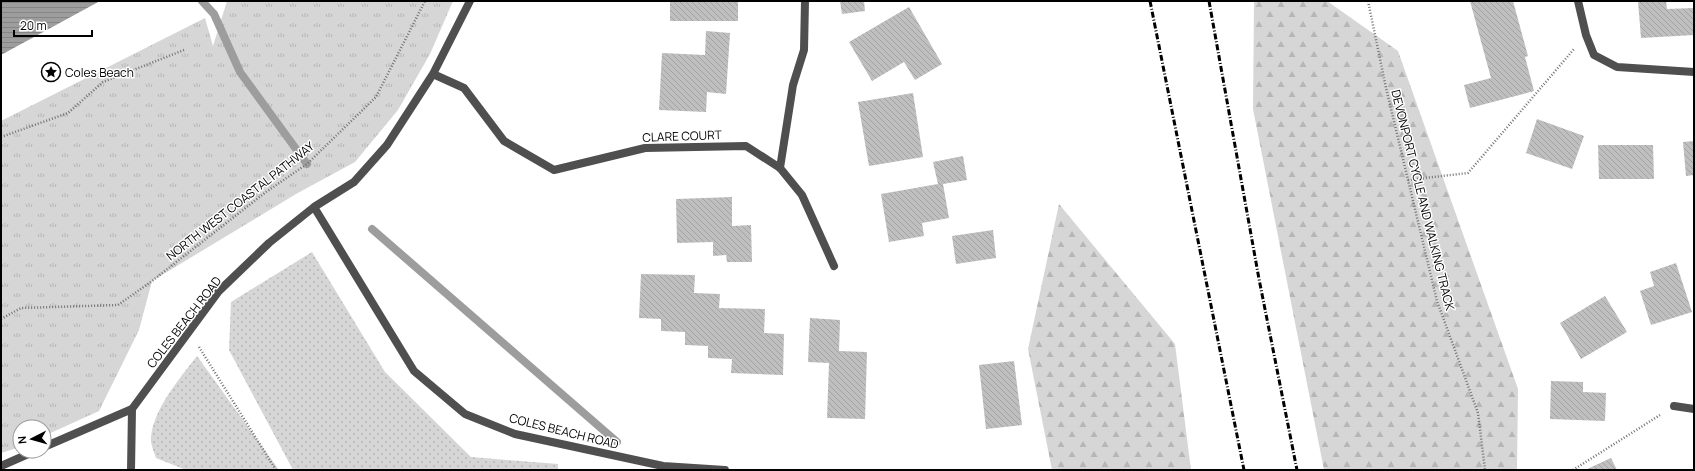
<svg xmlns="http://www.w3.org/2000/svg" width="1695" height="471" viewBox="0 0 1695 471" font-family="Manrope,sans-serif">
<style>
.grass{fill:url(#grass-dots)}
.forest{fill:url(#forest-firs)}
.park{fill:url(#park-tufts)}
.water{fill:url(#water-rules)}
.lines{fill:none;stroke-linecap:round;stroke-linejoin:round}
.stream{stroke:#9d9d9d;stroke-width:8}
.building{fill:url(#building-back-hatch)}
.path{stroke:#717171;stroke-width:2.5;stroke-dasharray:1 2;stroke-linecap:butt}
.service{stroke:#4f4f4f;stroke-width:8}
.minor{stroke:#4f4f4f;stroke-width:8}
.rail{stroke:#000;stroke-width:3;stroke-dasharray:6 2 1 2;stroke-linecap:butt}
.labels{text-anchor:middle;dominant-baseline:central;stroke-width:3;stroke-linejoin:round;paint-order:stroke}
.poi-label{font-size:12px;fill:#000;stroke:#fff;text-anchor:start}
.street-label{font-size:12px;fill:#000;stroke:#fff}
</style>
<defs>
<pattern id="grass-dots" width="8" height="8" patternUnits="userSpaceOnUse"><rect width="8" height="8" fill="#d6d6d6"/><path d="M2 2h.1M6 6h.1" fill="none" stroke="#b6b6b6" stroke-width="1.8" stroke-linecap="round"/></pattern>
<pattern id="forest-firs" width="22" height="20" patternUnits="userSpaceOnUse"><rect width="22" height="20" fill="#d6d6d6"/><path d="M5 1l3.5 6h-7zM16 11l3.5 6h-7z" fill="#b6b6b6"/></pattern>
<pattern id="park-tufts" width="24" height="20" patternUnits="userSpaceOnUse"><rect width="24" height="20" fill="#d6d6d6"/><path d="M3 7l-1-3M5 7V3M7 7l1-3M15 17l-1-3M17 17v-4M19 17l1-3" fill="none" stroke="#b6b6b6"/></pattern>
<pattern id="water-rules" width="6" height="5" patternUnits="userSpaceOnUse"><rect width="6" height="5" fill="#9d9d9d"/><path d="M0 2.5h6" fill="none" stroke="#858585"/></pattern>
<pattern id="building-back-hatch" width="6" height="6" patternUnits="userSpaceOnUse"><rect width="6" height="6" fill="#bfbfbf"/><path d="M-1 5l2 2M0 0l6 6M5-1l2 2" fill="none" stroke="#a2a2a2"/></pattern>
</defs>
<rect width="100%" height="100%" fill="#fff"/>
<!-- grass -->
<path class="grass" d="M312 252 385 372 471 457 558 464V470H293L229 350 231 302Z
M197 356 279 470H186L156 458C154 452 150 443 151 437 154 408 180 378 197 356Z"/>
<!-- forest -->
<path class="forest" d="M1254 1H1327L1398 51 1518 389 1517 470H1324L1253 109Z
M1059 204 1175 344 1191 470H1052L1028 349Z"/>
<!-- park -->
<path class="park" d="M227 1H453L430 54 398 110 355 162 296 194 152 281 139 330 99 411 44 436V427H20V447L1 453V121L205 18 213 46Z"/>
<!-- water -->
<path class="water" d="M1 1H100L1 55Z"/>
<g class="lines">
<!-- stream -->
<path class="stream" d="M202 1 214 14 240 72 307 164
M372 229 617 442"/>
</g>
<!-- building -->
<path class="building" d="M670 1H738V21H670Z
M840 1H864L865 11 842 14Z
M1470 1H1513L1528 56 1525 57 1534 91 1470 108 1464 85 1491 78Z
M1638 1H1666L1667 9 1694 8V35L1641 38Z
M909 7 942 64 915 80 904 62 872 81 849 42Z
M706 31 730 33 726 94 707 92 706 112 659 110 662 53 705 55Z
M913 93 923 157 869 166 858 102Z
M1537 119 1584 136 1572 169 1526 153Z
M1694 141V175L1686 176 1683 142Z
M1598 145H1653L1654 179H1599Z
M963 156 967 180 943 184 949 218 922 223 924 236 889 242 881 194 938 184 933 162Z
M732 197V226L751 225 752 262H727L726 255 713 256V242L677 243 676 199Z
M993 230 996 258 956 264 952 236Z
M1676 263 1692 312 1651 325 1640 291 1654 286 1650 272Z
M641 274 695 275 694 293 720 294 719 308 765 309 764 333 784 334 783 375 731 373 732 359 708 358V346L685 345V332L661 331V319L639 318Z
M1605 296 1627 332 1581 359 1560 323Z
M810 318 840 320 839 351 867 352 865 419 827 418 829 363 808 362Z
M1014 361 1022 425 986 429 979 365Z
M1551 381 1583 382V392L1606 393 1605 421 1550 419Z
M1611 458 1617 470H1585Z"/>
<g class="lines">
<!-- path -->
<path class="path" d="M1368 1 1386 88 1437 301 1478 413 1485 470
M1 137 68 113 103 82 184 50
M1408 180 1468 173 1574 49
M1 319 21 308 118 305 152 281 266 192 307 164 376 97 425 1
M199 347 276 470
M1573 470 1660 415"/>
<!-- service -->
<path class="service" d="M44 447 132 409 131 470
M1 466 35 451"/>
<!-- minor -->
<path class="minor" d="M1578 1 1586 35 1594 55 1617 67 1694 72
M433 74 464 88 504 141 554 170 645 148 746 146 780 168 802 195 834 266
M780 168 793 85 804 50 805 1
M314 207 414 371 465 414 515 434 663 466 725 470
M1674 406 1694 409
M132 409 219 291 269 243 314 207 354 182 387 145 433 74 470 1"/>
<!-- rail -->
<path class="rail" d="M1150 1 1244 470
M1209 1 1259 279 1297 470"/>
</g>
<!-- icons -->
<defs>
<g id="sight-ring" transform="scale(1)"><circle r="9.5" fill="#fff" stroke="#000" stroke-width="1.5"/><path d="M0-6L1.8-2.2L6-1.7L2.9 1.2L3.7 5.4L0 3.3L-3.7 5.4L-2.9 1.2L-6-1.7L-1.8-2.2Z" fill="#000"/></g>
</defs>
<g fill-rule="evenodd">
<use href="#sight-ring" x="51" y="72"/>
</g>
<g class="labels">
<!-- poi labels -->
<g class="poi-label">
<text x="65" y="72">Coles Beach</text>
</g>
<!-- street labels -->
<g class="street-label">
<text transform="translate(682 136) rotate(-2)">CLARE COURT</text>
<text transform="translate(1423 200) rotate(76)">DEVONPORT CYCLE AND WALKING TRACK</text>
<text transform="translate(240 201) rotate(-38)">NORTH WEST COASTAL PATHWAY</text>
<text transform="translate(184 322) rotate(-52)">COLES BEACH ROAD</text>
<text transform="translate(564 431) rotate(14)">COLES BEACH ROAD</text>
</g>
</g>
<!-- border -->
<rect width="1695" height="471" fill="none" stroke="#000000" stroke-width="4"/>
<!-- north arrow -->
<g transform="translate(32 439) rotate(264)"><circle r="19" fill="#ffffff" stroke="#999999"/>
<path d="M0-3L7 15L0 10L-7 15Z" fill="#000000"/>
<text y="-6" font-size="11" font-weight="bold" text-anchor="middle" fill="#000000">N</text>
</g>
<!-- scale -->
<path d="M14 30v6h78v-6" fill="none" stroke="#000000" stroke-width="2"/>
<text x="20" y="30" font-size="12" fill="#000000" stroke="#ffffff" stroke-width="3" paint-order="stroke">20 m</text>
</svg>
